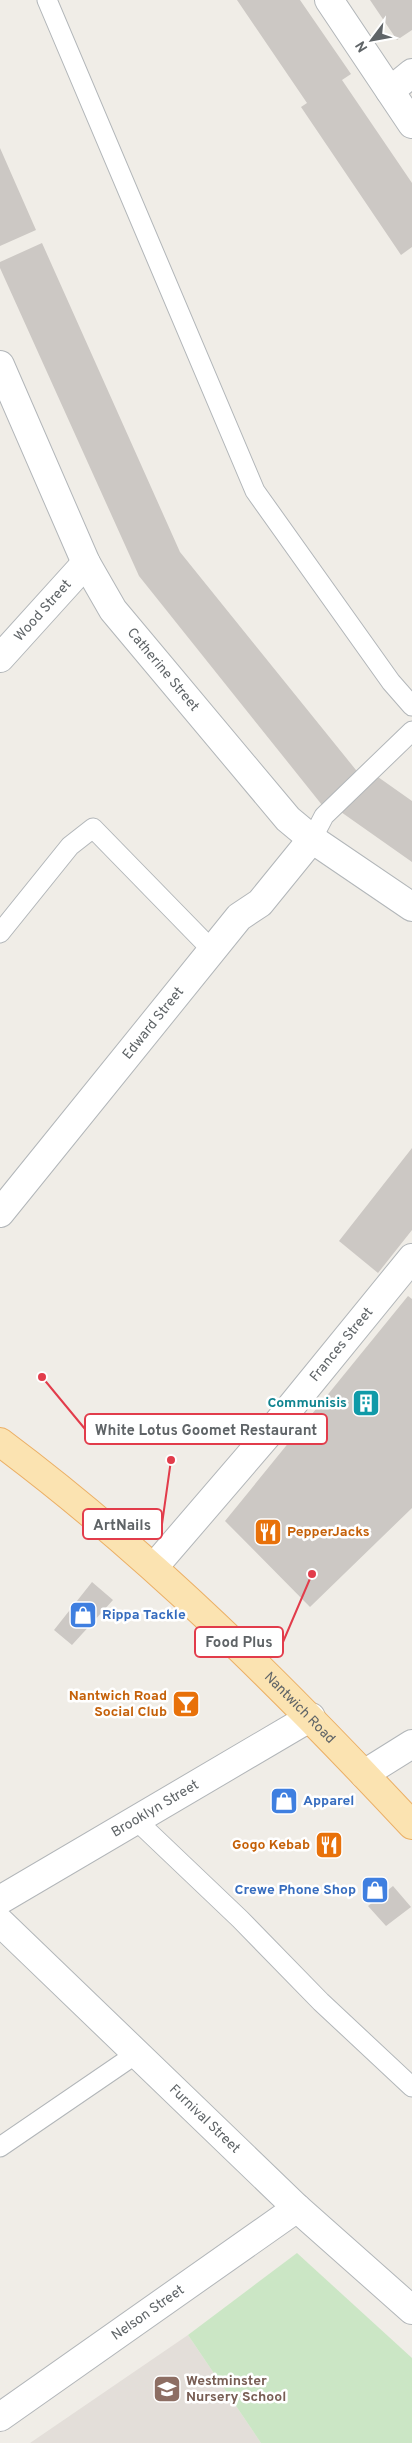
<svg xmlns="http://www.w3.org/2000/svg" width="412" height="2443" viewBox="0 0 412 2443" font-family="Overpass,sans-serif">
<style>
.education{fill:#e3ded9}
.green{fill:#cbe6c5}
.building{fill:#ccc8c4}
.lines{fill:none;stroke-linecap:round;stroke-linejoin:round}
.lane-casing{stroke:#b2b6b9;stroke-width:21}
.street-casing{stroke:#b2b6b9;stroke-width:30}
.primary-casing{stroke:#ebaf65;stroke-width:30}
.lane{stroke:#fff;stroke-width:19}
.street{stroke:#fff;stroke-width:28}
.primary{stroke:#fbe3b1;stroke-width:28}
.labels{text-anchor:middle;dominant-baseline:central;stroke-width:5;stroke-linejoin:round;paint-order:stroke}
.street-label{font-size:14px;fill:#5f6467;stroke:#fff}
.culture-label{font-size:14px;font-weight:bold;fill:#0d838f;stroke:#fff;text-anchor:end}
.food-label{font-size:14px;font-weight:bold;fill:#c56008;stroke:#fff;text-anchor:end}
.shop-label{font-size:14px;font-weight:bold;fill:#366cbe;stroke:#fff;text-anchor:start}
.education-label{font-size:14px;font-weight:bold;fill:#785e54;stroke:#fff;text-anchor:start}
.leader{fill:none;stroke:#e23c4b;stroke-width:2}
.callout-dot{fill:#e23c4b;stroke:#fff;stroke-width:2}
.callout{fill:#fff;stroke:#e23c4b;stroke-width:2}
.callout-label{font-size:15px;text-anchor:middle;font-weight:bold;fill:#5f6467}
</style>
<rect width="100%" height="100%" fill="#f0ede7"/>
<!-- education -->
<path class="education" d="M188 2335 261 2443H30Z"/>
<!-- green -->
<path class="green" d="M297 2253 412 2358V2443H261L188 2335Z"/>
<!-- building -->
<path class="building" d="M237 0H300L351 74 342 80 412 183V247L401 255 301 107 307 103Z
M370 0H412V30L397 40Z
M0 148 36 230 0 246Z
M42 243 180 552 360 775 322 805 139 576 0 268V262Z
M378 777 412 801V862L341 812Z
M412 1148V1230L378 1273 339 1241Z
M408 1296 412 1299V1508L310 1607 225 1521Z
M92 1582 113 1600 72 1645 54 1630Z
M393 1886 411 1907 386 1926 368 1906Z"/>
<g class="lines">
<!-- lane casing -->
<g class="lane-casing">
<path id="lane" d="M47 0 255 491 391 682 412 706
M312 839 324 816 412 731
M0 933 70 846 93 828 212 950
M136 1820 240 1919 321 2002 412 2087
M0 2147 136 2054"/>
</g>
<!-- street casing -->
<g class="street-casing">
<g id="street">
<path d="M329 0 412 124"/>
<path d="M390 91 412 73"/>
<path id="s1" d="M0 365 86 563 113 610 288 819 312 839 412 907"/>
<path id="s2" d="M0 658 86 563"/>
<path id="s3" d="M0 1213 239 917 260 903 312 839"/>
<path id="s4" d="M154 1567 276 1425 412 1258"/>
<path d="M364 1774 412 1744"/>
<path id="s5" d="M0 1900 311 1717"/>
<path id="s6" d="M0 1922 297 2208 412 2310"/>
<path id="s7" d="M0 2417 297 2208"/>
</g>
</g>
<!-- primary casing -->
<g class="primary-casing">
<g id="primary">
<path id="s8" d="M0 1442C150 1554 284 1688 412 1825"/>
</g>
</g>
<!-- lane -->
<use href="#lane" class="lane"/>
<!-- street -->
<use href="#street" class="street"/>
<!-- primary -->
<use href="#primary" class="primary"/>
</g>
<!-- icons -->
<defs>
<g id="building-square" transform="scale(1.4375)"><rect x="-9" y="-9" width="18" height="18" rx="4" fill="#0f9aa8" stroke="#fff"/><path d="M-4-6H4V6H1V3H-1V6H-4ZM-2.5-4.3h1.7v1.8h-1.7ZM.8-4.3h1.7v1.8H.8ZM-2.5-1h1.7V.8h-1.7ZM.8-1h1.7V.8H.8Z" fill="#fff"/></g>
<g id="restaurant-square" transform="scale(1.4375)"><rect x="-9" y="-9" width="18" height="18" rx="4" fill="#e8710a" stroke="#fff"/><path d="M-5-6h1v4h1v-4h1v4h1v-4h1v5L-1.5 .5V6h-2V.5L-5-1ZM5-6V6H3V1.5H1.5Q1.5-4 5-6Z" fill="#fff"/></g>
<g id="shop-square" transform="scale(1.4375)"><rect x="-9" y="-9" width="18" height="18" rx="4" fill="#3f7fe0" stroke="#fff"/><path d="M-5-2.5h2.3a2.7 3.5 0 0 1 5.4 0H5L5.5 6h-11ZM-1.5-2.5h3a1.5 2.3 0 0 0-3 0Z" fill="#fff"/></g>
<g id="bar-square" transform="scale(1.4375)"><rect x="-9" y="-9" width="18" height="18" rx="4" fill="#e8710a" stroke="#fff"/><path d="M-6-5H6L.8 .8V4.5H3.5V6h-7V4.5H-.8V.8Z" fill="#fff"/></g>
<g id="school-square" transform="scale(1.4375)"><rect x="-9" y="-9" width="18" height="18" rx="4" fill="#8d6e63" stroke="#fff"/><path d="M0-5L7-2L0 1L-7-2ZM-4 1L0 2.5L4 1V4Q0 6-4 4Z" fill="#fff"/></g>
</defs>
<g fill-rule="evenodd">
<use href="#building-square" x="366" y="1403"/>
<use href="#restaurant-square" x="268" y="1532"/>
<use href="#shop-square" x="83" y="1615"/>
<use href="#bar-square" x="186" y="1704"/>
<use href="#shop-square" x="284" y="1801"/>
<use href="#restaurant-square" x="329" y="1845"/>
<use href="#shop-square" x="375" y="1890"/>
<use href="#school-square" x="167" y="2389"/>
</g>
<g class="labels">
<!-- street labels -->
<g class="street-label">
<text stroke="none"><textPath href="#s2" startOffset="64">Wood Street</textPath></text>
<text stroke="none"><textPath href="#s1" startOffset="348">Catherine Street</textPath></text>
<text stroke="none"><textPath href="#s3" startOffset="244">Edward Street</textPath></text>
<text stroke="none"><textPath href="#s4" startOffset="291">Frances Street</textPath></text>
<text stroke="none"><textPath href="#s8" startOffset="401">Nantwich Road</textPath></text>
<text stroke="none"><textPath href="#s5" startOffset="180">Brooklyn Street</textPath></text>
<text stroke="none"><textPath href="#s6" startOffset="284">Furnival Street</textPath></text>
<text stroke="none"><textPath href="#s7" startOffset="181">Nelson Street</textPath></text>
</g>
<!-- culture labels -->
<g class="culture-label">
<text x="347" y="1403">Communisis</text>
</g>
<!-- food labels -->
<g class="food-label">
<text x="287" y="1532" text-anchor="start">PepperJacks</text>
<text x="167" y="1696">Nantwich Road<tspan x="167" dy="16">Social Club</tspan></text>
<text x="310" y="1845">Gogo Kebab</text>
</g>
<!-- shop labels -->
<g class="shop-label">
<text x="102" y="1615">Rippa Tackle</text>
<text x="303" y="1801">Apparel</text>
<text x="356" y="1890" text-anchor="end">Crewe Phone Shop</text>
</g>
<!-- education labels -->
<g class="education-label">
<text x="186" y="2381">Westminster<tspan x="186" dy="16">Nursery School</tspan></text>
</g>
</g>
<!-- callouts -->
<path class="leader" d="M42 1377L85 1429M171 1460L162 1524M312 1574L283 1642"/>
<g class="callout-dot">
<circle cx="42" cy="1377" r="5"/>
<circle cx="171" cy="1460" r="5"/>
<circle cx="312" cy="1574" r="5"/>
</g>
<g class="callout">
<rect x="85" y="1414" width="242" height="30" rx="5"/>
<rect x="83" y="1509" width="79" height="30" rx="5"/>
<rect x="195" y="1627" width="88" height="30" rx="5"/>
</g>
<g class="callout-label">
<text x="206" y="1435">White Lotus Goomet Restaurant</text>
<text x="122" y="1530">ArtNails</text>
<text x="239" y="1647">Food Plus</text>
</g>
<!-- north arrow -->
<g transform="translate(372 40) rotate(238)" stroke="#ffffff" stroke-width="4" paint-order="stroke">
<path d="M0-4L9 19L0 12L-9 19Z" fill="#5f6467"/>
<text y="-8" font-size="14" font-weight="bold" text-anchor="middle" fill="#5f6467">N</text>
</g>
</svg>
